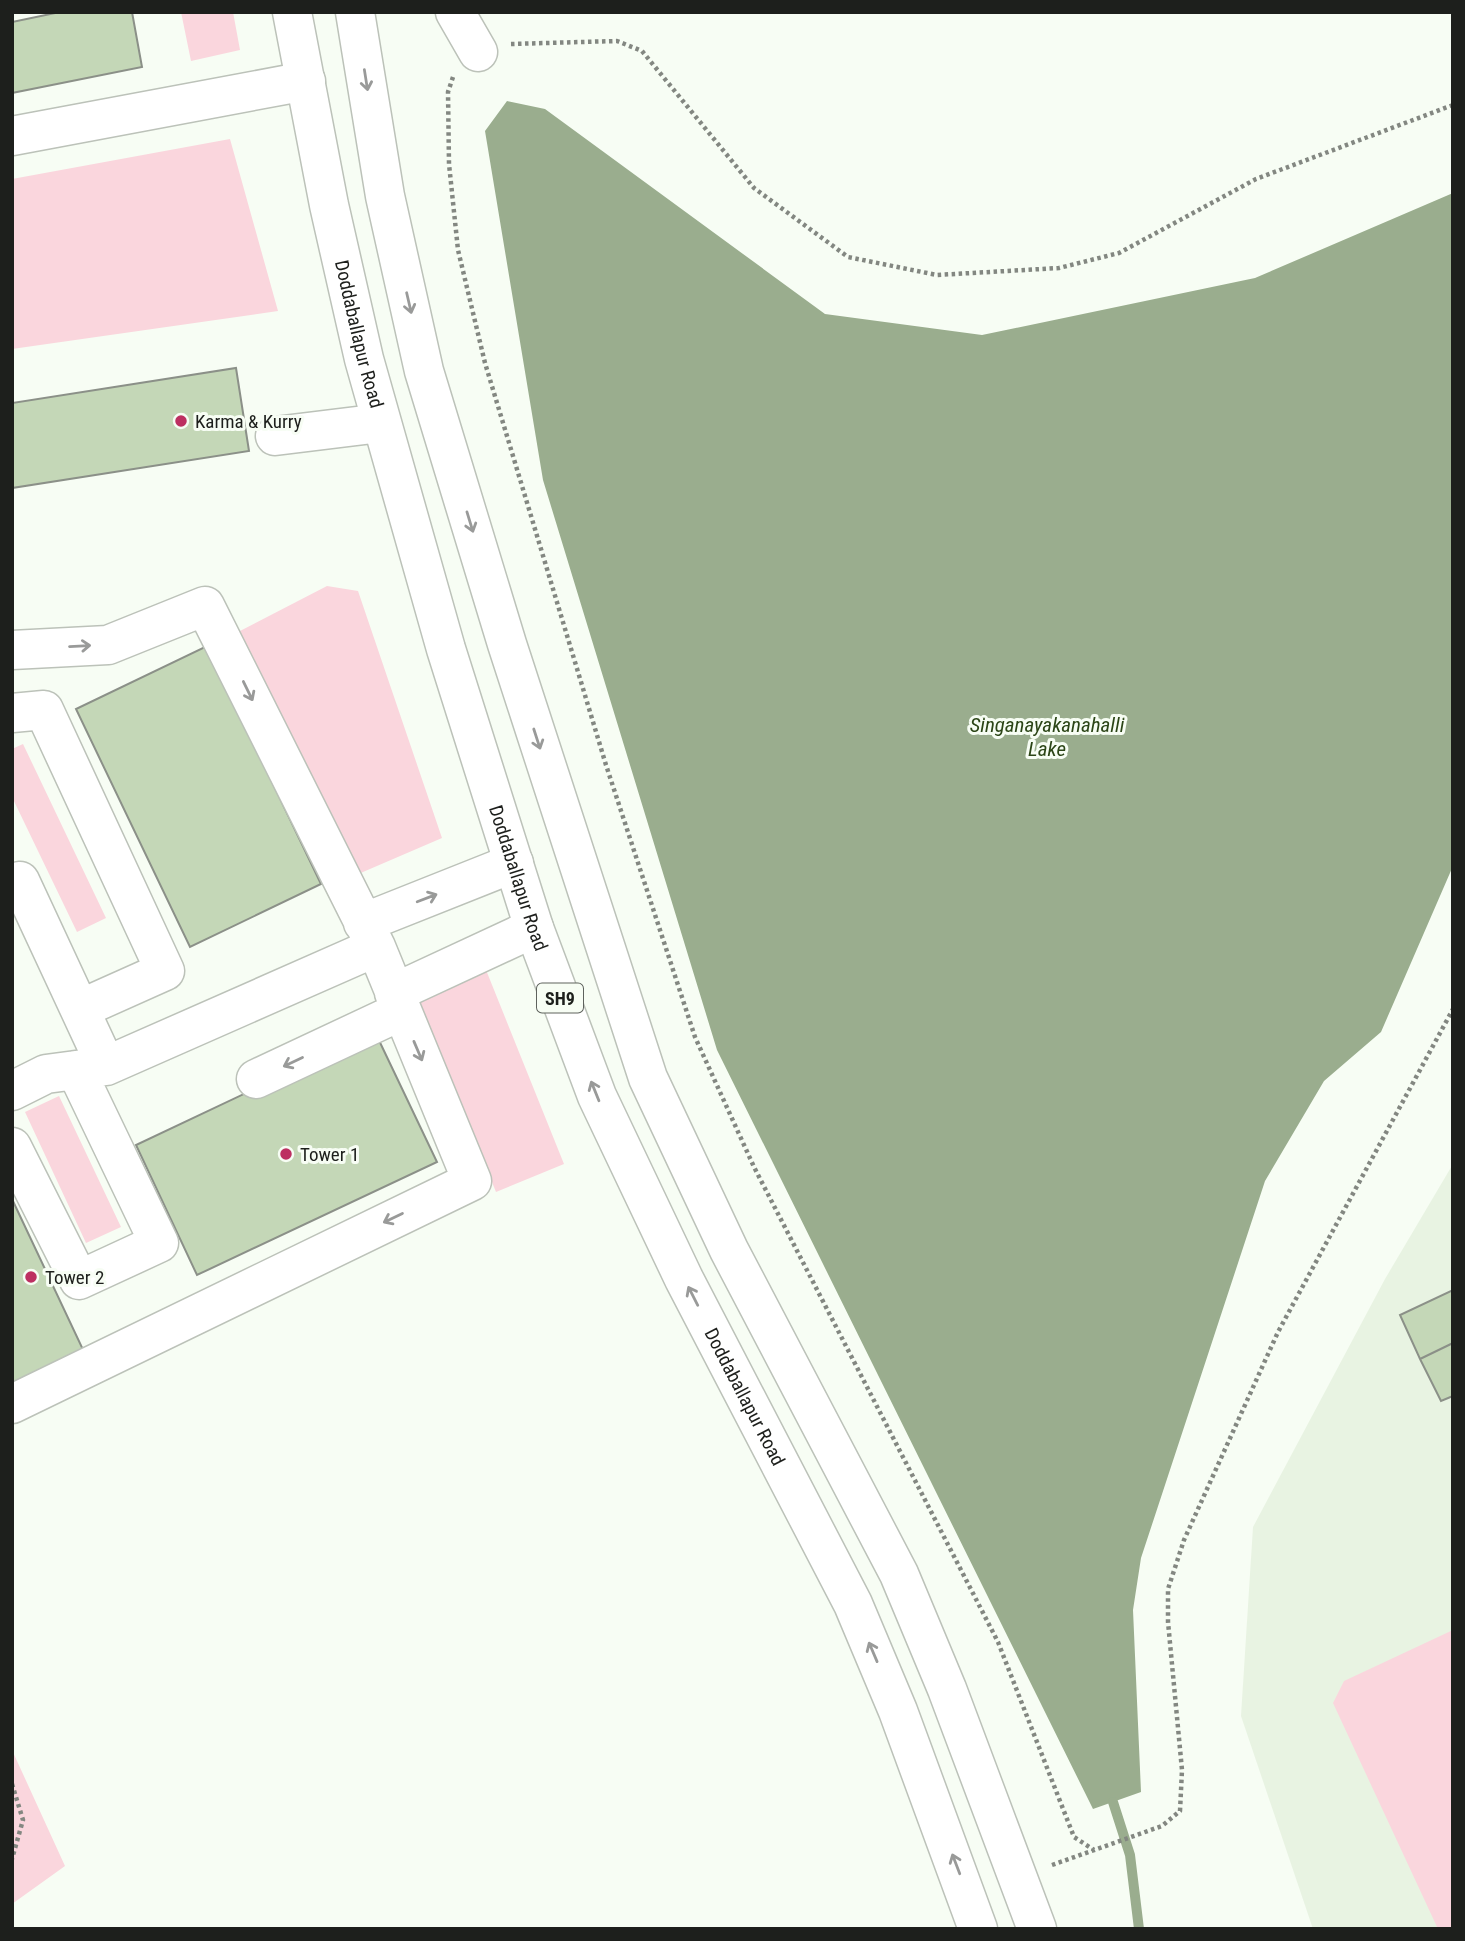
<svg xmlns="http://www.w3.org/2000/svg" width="1465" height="1941" viewBox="0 0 1465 1941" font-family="'Roboto Condensed',sans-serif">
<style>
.built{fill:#e8f3e2}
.green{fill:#fad6dd}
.water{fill:#9aad8e}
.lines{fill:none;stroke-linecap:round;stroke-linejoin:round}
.stream{stroke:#9aad8e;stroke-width:10}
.building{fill:#c4d7b7;stroke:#8b9088;stroke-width:2}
.minor-casing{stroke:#bcc2b9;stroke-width:41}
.major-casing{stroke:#bcc2b9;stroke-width:41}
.path{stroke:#838781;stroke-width:4.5;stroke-dasharray:3.5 3.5;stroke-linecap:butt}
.minor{stroke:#fff;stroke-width:38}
.major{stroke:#fff;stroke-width:38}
.oneway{stroke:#999a99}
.poi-dot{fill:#bd2f61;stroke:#f7fdf4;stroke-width:2.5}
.labels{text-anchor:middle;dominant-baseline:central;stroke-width:6;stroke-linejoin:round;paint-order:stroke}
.shield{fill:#f7fdf4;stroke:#5e625d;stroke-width:2}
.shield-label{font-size:18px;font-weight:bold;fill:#1d1f1c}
.street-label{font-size:19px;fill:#1d1f1c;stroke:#f7fdf4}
.poi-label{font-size:19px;fill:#1d1f1c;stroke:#f7fdf4;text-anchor:start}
.water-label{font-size:21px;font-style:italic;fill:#2b4516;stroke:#f7fdf4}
</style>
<rect width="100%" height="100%" fill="#f7fdf4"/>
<!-- built -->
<path class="built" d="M1453 1164V1929H1313L1241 1716 1253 1527 1385 1279Z"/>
<!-- green -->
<path class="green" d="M181 12H233L240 50 191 61Z
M230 139 278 311 12 349V179Z
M327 586 358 591 442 838 356 875 238 632Z
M23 744 106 918 77 932 12 797V749Z
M480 955 564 1164 496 1192 412 983Z
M59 1096 121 1227 86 1243 25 1112Z
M1453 1630V1929H1438L1333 1703 1344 1681Z
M12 1750 65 1866 12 1904Z"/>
<!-- water -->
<path class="water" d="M507 101 545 109 825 314 982 335 1255 278 1453 193V866L1381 1032 1324 1081 1265 1181 1141 1558 1133 1610 1141 1792 1093 1809 717 1050 543 480 485 131Z"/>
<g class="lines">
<!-- stream -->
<path class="stream" d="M1113 1802 1130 1855 1139 1929"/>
</g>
<!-- building -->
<path class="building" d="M60 12H132L142 67 12 93V22Z
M236 368 249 451 12 488V403Z
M207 646 321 884 190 947 76 709Z
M375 1032 437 1162 197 1275 136 1145Z
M12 1199 86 1356 12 1391Z
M1453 1290V1343L1420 1359 1400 1315Z
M1453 1343V1396L1441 1401 1420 1359Z"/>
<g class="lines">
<!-- minor casing -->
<g class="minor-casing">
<path id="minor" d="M455 12 478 52
M12 136 306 81
M275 436 381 423
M12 650 108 645 205 606 376 947 472 1181 12 1404
M12 713 44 710 165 971 80 1009
M12 885 20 881 106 1066
M363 923 514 863
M394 993 534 928
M256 1079 401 1011
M12 1091 46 1074 106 1066 376 947
M12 1147 79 1280 159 1243 76 1070"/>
</g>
<!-- major casing -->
<g class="major-casing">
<g id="major">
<path id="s1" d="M292 12 329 205 364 359 446 649 534 928 597 1096 684 1279 853 1604 898 1711 978 1929"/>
<path d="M355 12 385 196 424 371 507 644 648 1078 729 1250 899 1574 947 1689 1037 1929"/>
</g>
</g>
<!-- path -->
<path class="path" d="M511 44 617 41 642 51 754 188 848 257 937 275 1059 268 1119 253 1256 179 1453 105
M453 77 448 92 449 164 458 250 485 363 606 765 695 1037 754 1167 998 1642 1074 1837 1094 1850
M12 1784 23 1820 12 1859
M1052 1865 1162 1826 1180 1811 1182 1770 1168 1622V1589L1184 1540 1278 1332 1453 1009"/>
<!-- minor -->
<use href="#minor" class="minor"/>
<!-- major -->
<use href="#major" class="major"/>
</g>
<!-- one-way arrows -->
<defs><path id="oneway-shaft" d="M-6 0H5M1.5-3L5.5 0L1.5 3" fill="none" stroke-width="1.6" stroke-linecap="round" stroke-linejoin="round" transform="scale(1.75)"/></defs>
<g class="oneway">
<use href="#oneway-shaft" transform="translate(366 80) rotate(81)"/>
<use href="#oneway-shaft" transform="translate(409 303) rotate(77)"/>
<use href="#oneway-shaft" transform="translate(470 522) rotate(73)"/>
<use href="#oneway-shaft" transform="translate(80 646) rotate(-3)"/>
<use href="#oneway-shaft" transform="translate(248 691) rotate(64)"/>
<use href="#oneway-shaft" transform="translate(537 739) rotate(72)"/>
<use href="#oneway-shaft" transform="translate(427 898) rotate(-21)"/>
<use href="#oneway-shaft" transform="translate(418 1051) rotate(67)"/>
<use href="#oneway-shaft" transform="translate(293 1062) rotate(155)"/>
<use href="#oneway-shaft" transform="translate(595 1091) rotate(-112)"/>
<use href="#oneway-shaft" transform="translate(393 1218) rotate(154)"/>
<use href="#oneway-shaft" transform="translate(693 1296) rotate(-117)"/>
<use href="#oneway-shaft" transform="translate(873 1652) rotate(-113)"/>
<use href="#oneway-shaft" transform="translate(956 1864) rotate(-111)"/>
</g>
<!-- markers -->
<g class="poi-dot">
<circle cx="181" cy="421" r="7"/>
<circle cx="286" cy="1154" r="7"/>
<circle cx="31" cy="1277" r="7"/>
</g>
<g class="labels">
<!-- shield labels -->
<rect class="shield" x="537" y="983.5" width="46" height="29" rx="5"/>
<g class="shield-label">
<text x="560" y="998">SH9</text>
</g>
<!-- street labels -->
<g class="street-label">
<text stroke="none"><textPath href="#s1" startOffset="329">Doddaballapur Road</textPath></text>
<text stroke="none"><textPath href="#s1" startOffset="896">Doddaballapur Road</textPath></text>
<text stroke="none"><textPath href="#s1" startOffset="1463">Doddaballapur Road</textPath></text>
</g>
<!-- poi labels -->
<g class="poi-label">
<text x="195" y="421">Karma &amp; Kurry</text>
<text x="300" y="1154">Tower 1</text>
<text x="45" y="1277">Tower 2</text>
</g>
<!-- water labels -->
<g class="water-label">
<text x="1047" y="725">Singanayakanahalli<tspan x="1047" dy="24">Lake</tspan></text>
</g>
</g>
<!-- border -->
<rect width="1465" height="1941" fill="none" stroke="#1d1f1c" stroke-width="28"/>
</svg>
